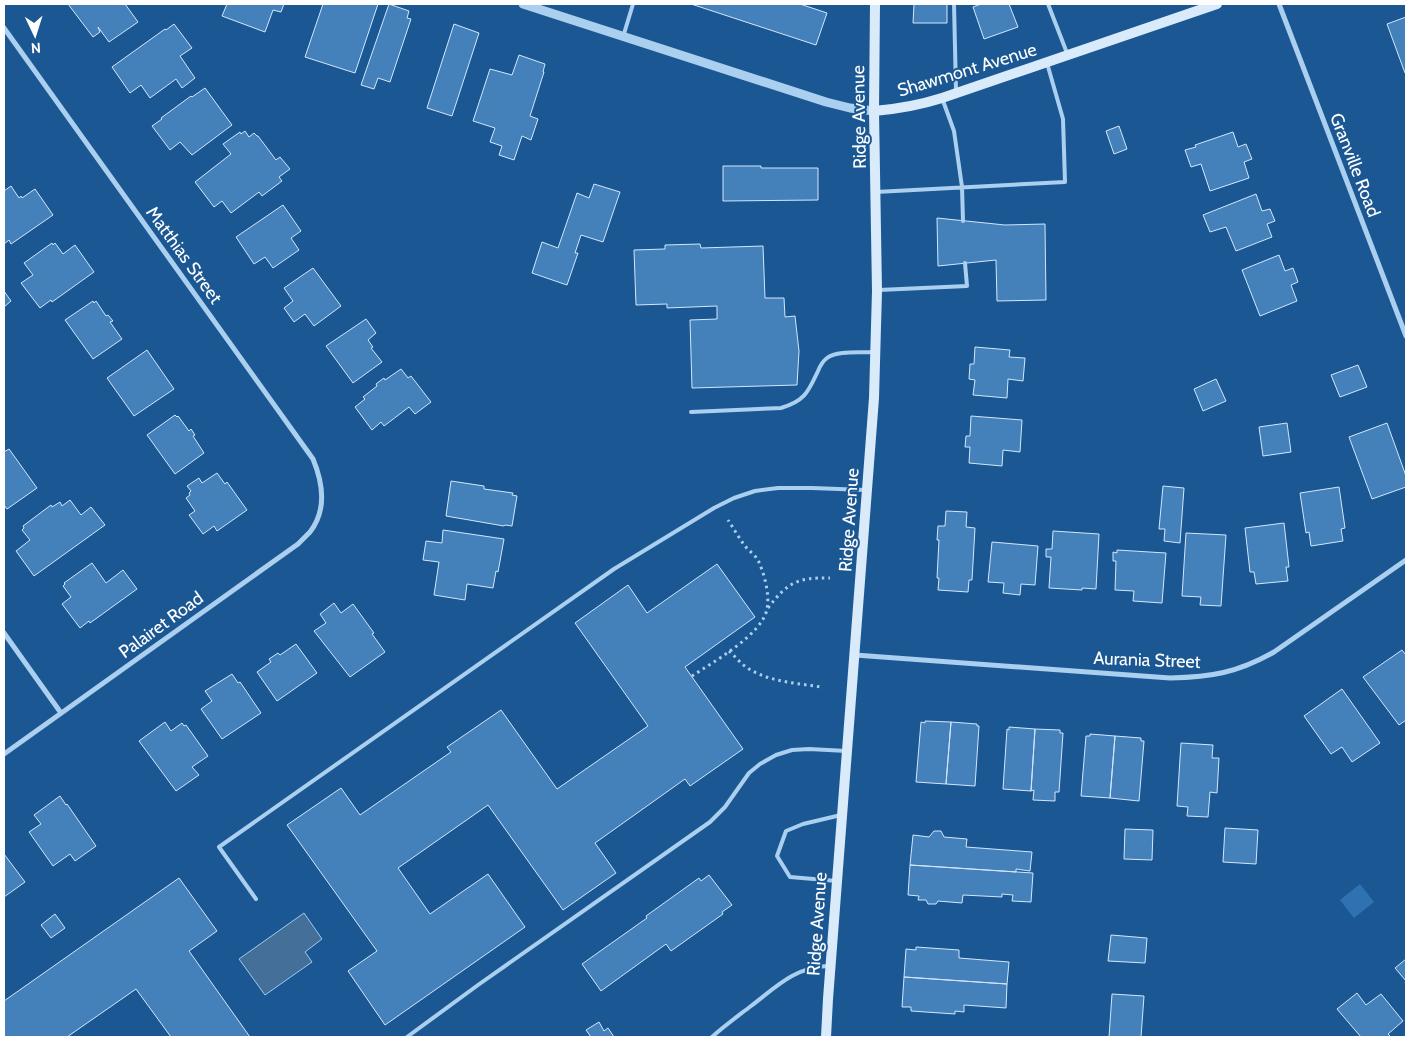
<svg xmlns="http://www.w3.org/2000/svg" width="1410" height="1041" viewBox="0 0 1410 1041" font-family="Cabin,sans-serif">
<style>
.green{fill:#2e72b1}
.water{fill:#446f99;stroke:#9ecbf1}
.building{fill:#4481ba;stroke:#d2e7fb}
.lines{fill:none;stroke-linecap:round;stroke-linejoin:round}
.path{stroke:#abcfef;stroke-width:3;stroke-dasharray:2.5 4;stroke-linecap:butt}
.service{stroke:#abcfef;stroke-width:4}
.minor{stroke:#abcfef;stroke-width:5}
.tertiary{stroke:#abcfef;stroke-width:9}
.secondary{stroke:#d9eafb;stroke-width:10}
.labels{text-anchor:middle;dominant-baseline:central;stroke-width:4;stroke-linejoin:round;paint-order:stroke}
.street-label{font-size:18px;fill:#fff;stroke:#1b5893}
</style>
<rect width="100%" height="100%" fill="#1b5893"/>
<!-- green -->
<path class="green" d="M1360 884 1374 902 1354 918 1340 900Z"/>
<!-- water -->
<path class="water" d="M304 913 322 939 305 952 312 962 265 995 239 959Z"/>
<!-- building -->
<path class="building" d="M68 4H125L138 22 109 42 98 27 100 32 93 37Z
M227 4H284L281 12 273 10 265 32 222 16Z
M323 4H378L355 73 305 57Z
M389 4 409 11 407 18 411 19 390 82 378 78 374 89 361 85Z
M691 4H800L827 13 816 45Z
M914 4H947V23H913Z
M981 4H1009L1018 27 984 39 973 7Z
M1406 17V73H1405L1387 24Z
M174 24 192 48 180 56 195 78 182 88 176 79 150 98 141 85 130 93 112 67 165 29 166 30Z
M454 24 479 33 452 116 427 108Z
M519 55 545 64 543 72H544L530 116 538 119 531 140 522 136 514 160 499 155 502 146 490 142 495 128 473 121 490 69 512 75Z
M205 88 232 125 192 155 180 142 170 150 152 126 162 119 161 118 191 96 192 97Z
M1119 126 1127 149 1114 154 1106 131Z
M245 131 249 137 254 133 257 136H258L276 160 280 157 290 169 279 177 282 181 262 196 259 192 231 213 222 201 214 207 195 182 231 154 223 144 240 132 241 134Z
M1233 132 1238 147 1246 144 1252 159 1244 162 1249 178 1210 191 1201 164 1191 167 1185 150 1196 147 1195 145Z
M723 166H761V168H818V200L723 201Z
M594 184 620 192 603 242 581 235 575 253H578L567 285 532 273 542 242 558 248 577 193 589 198Z
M11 186 19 198 21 196 22 198 35 189 53 215 11 244 9 240 4 244V191Z
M1256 194 1262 211 1270 209 1275 221 1267 224 1272 237 1236 251 1226 227 1210 232 1203 215Z
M283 205 301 231 291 238 299 250 273 268 265 257 254 264 236 237Z
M937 218 1005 225 1045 224 1046 300 997 301 996 260 938 266Z
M52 243 53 245 55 243 63 254 75 245 94 272 52 302 51 300 40 308 21 283 33 275 24 263Z
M700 244 701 248 763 246 765 298H784L785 317 795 316 799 351 797 385 692 388 690 320 717 319V306L667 308V304L636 305 634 250 665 249V245Z
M1279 255 1285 271 1293 268 1298 282 1291 285 1297 301 1260 316 1242 270Z
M313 268 341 306 314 326 305 314 294 322 284 308 293 301 284 288Z
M4 291 11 301 4 307Z
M93 301 94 303 96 301 106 316 108 315 113 321 110 322 122 339 93 359 65 320Z
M366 319 376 333 368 340 373 347 371 348 382 362 353 383 326 346Z
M975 347 1010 350 1009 357 1025 358 1023 381 1008 379 1007 398 973 395 975 380 969 379 970 364H974Z
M147 350 174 389 134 416 107 378Z
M1358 365 1367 387 1340 397 1331 375Z
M401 369 408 378 411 376 431 402 415 414 409 407 384 426 381 422 372 430 355 407 365 399 363 397 377 386 376 384 384 378 385 380Z
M1216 379 1226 401 1203 411 1194 389Z
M175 415 177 417 178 416 189 431 191 429 195 435 193 436 204 453 175 474 147 435Z
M971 416 1022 420 1020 452 1003 450 1002 466 969 463 970 447H965L966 436H970Z
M1287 423 1291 452 1263 456 1259 427Z
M1387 423 1406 476V487L1372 499 1349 437Z
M9 449 37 488 7 509 4 505V452Z
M217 473 225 484 227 482 247 510 217 531 214 526 203 534 189 515 195 511 186 498 190 495 189 493 191 491 187 486 199 478 202 483Z
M451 481 484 486V489L513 493 512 495 517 496 512 526 505 525 504 526 446 516Z
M1163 486 1184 488 1180 543 1164 541 1165 529H1159Z
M1339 487 1345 528 1341 529 1343 541 1311 546 1309 532 1306 533 1300 493Z
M70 500 81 515 91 507 105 525 34 576 16 551 30 540 22 530 24 528 23 526 51 505 52 507 60 502 62 506Z
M946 511 967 512 966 527 975 528 972 580H969L968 592 938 590 939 578H937L939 540H937L938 526H945Z
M1284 523 1289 567H1286L1288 581 1256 584 1254 572H1250L1245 528Z
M443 530 504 539 498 572 496 571 493 588 467 584 465 600 434 595 439 562 423 560 426 541 442 543Z
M1053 531 1099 534 1096 589 1082 588V590L1049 588 1051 557H1046V549H1052Z
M1186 533 1226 535 1221 606 1200 605 1201 597 1182 596Z
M992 542 1038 546 1035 585 1021 584 1020 595 1003 593 1004 583 988 582Z
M1117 550 1166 553 1162 603 1133 601 1134 591 1115 590 1116 561H1113V552L1117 553Z
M92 563 106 583 123 570 137 589 90 623 89 621 80 628 62 604 71 597 63 586 65 584 64 583Z
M717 564 755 617 685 667 743 749 690 786 685 779 595 843 616 873 563 910 488 805 398 868 430 914 488 874 525 927 385 1025 348 971 377 951 287 825 341 788 360 815 451 752 447 747 501 710 557 789 648 726 575 623 628 585 647 613Z
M334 603 341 613 353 604 374 633 372 634 385 652 350 677 314 631 326 623 320 614Z
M296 644 317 673 277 701 257 672 271 662 269 659 278 653 280 655Z
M1402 650 1406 655V720L1399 725 1363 677Z
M232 674 238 683 240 682 261 713 222 739 201 709 212 701 205 691Z
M1342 689 1380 743 1352 762 1342 747 1331 754 1304 716Z
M925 721 951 722 946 784 916 782 921 722 925 723Z
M165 722 171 731 182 723 184 726 186 725 208 756 192 767 199 775 176 791 139 741Z
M951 722 977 724V726H979L975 786 946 784Z
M1009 727 1035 729 1031 791 1003 789 1007 729 1009 730Z
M1035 729 1060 730V733H1063L1059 792H1055V801L1033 800 1034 790 1031 791Z
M1090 734 1115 736 1110 798 1081 796 1086 736H1090Z
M1115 736 1141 738V741H1144L1139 801 1110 798Z
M1181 743 1213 745 1212 758H1219L1217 793 1210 792 1208 817 1187 816 1188 807 1177 806Z
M60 796 66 805 67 804 96 846 75 861 70 854 53 866 29 832 41 824 34 815Z
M1225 828 1258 830 1256 864 1223 862Z
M1125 829 1153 830 1152 860 1124 859Z
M934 831H941L944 837 967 839 966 847 1032 852 1030 871 1016 869V872L910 865 913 835 929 837Z
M4 854 25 882 4 897Z
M910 865 1033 873 1031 902 1012 901 1013 895 1002 894V897L963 895 962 903 938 901 936 904H928L926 900H918L919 896 908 895Z
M709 875 732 905 722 912 723 914 671 951 666 944 601 991 582 964 647 918 646 916 699 878 701 881Z
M179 878 217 931 189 951 250 1037H171L136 989 67 1037H4V1001Z
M55 914 65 928 51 938 41 925Z
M1111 935 1147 938 1145 963 1108 961Z
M916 947 959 950V958L1009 962 1007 984 904 977 906 949 916 950Z
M1406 959V984L1405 982 1406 981 1395 968Z
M904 977 1007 984 1006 1008 964 1005V1012L955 1011V1014L911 1011V1007H902Z
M1357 993 1366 1005 1381 994 1403 1021 1388 1034 1390 1036 1389 1037H1361L1337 1009Z
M1112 994 1144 996 1141 1037H1109Z
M599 1022 604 1031 608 1028 614 1037H591L586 1030Z"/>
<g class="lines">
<!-- path -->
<path class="path" d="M768 608C787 583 797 577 830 578
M729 651C735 656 740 663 746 667 768 682 796 683 821 687
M692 676C713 662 762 635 767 609 770 594 764 573 758 560 755 555 749 551 745 546 739 538 734 529 728 520"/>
<!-- service -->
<path class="service" d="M954 4 956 91
M1048 4 1067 53
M623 37 633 4
M942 98 954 131 962 187 963 221
M876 192 1065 182 1063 119 1047 63
M879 290 967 286 965 263
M691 412 781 408C805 401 808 392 818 371 820 366 823 361 827 358 837 350 861 353 873 352
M837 881 790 877 777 856 786 831 803 824 841 815
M256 899 219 847 614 569 714 508 734 498 755 491 778 488H812L865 490
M407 1037 478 985 710 822 725 807 749 773 760 764 776 755 792 750 809 749 847 751
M712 1037C724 1026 738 1016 751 1006 776 987 795 967 828 966"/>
<!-- minor -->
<path class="minor" d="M1279 4 1406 336
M4 28 313 459C323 483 327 510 310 532 306 536 302 540 298 544L4 754
M4 633 61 713
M855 655 1170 678C1211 677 1237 673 1274 652L1406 560"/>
<!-- tertiary -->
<path class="tertiary" d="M523 4 826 102 850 108 874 111"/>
<!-- secondary -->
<path class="secondary" d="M874 111C898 109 920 105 942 98L1217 4
M826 1037 828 999 874 398 877 291 874 111 875 4"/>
</g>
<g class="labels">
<!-- street labels -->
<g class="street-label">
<text transform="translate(967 70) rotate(-17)">Shawmont Avenue</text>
<text transform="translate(859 117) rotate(-91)">Ridge Avenue</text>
<text transform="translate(1355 165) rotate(69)">Granville Road</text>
<text transform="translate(184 255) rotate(54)">Matthias Street</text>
<text transform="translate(849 520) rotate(-86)">Ridge Avenue</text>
<text transform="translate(161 625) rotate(-36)">Palairet Road</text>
<text transform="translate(1147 660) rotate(2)">Aurania Street</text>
<text transform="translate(817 924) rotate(-86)">Ridge Avenue</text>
</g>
</g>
<!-- border -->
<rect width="1410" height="1041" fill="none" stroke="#ffffff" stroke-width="10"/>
<!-- north arrow -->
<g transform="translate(35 35) rotate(176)" stroke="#1b5893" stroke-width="4" paint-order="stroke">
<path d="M0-4L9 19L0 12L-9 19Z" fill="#ffffff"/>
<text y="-8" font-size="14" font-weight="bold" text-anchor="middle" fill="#ffffff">N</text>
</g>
</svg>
